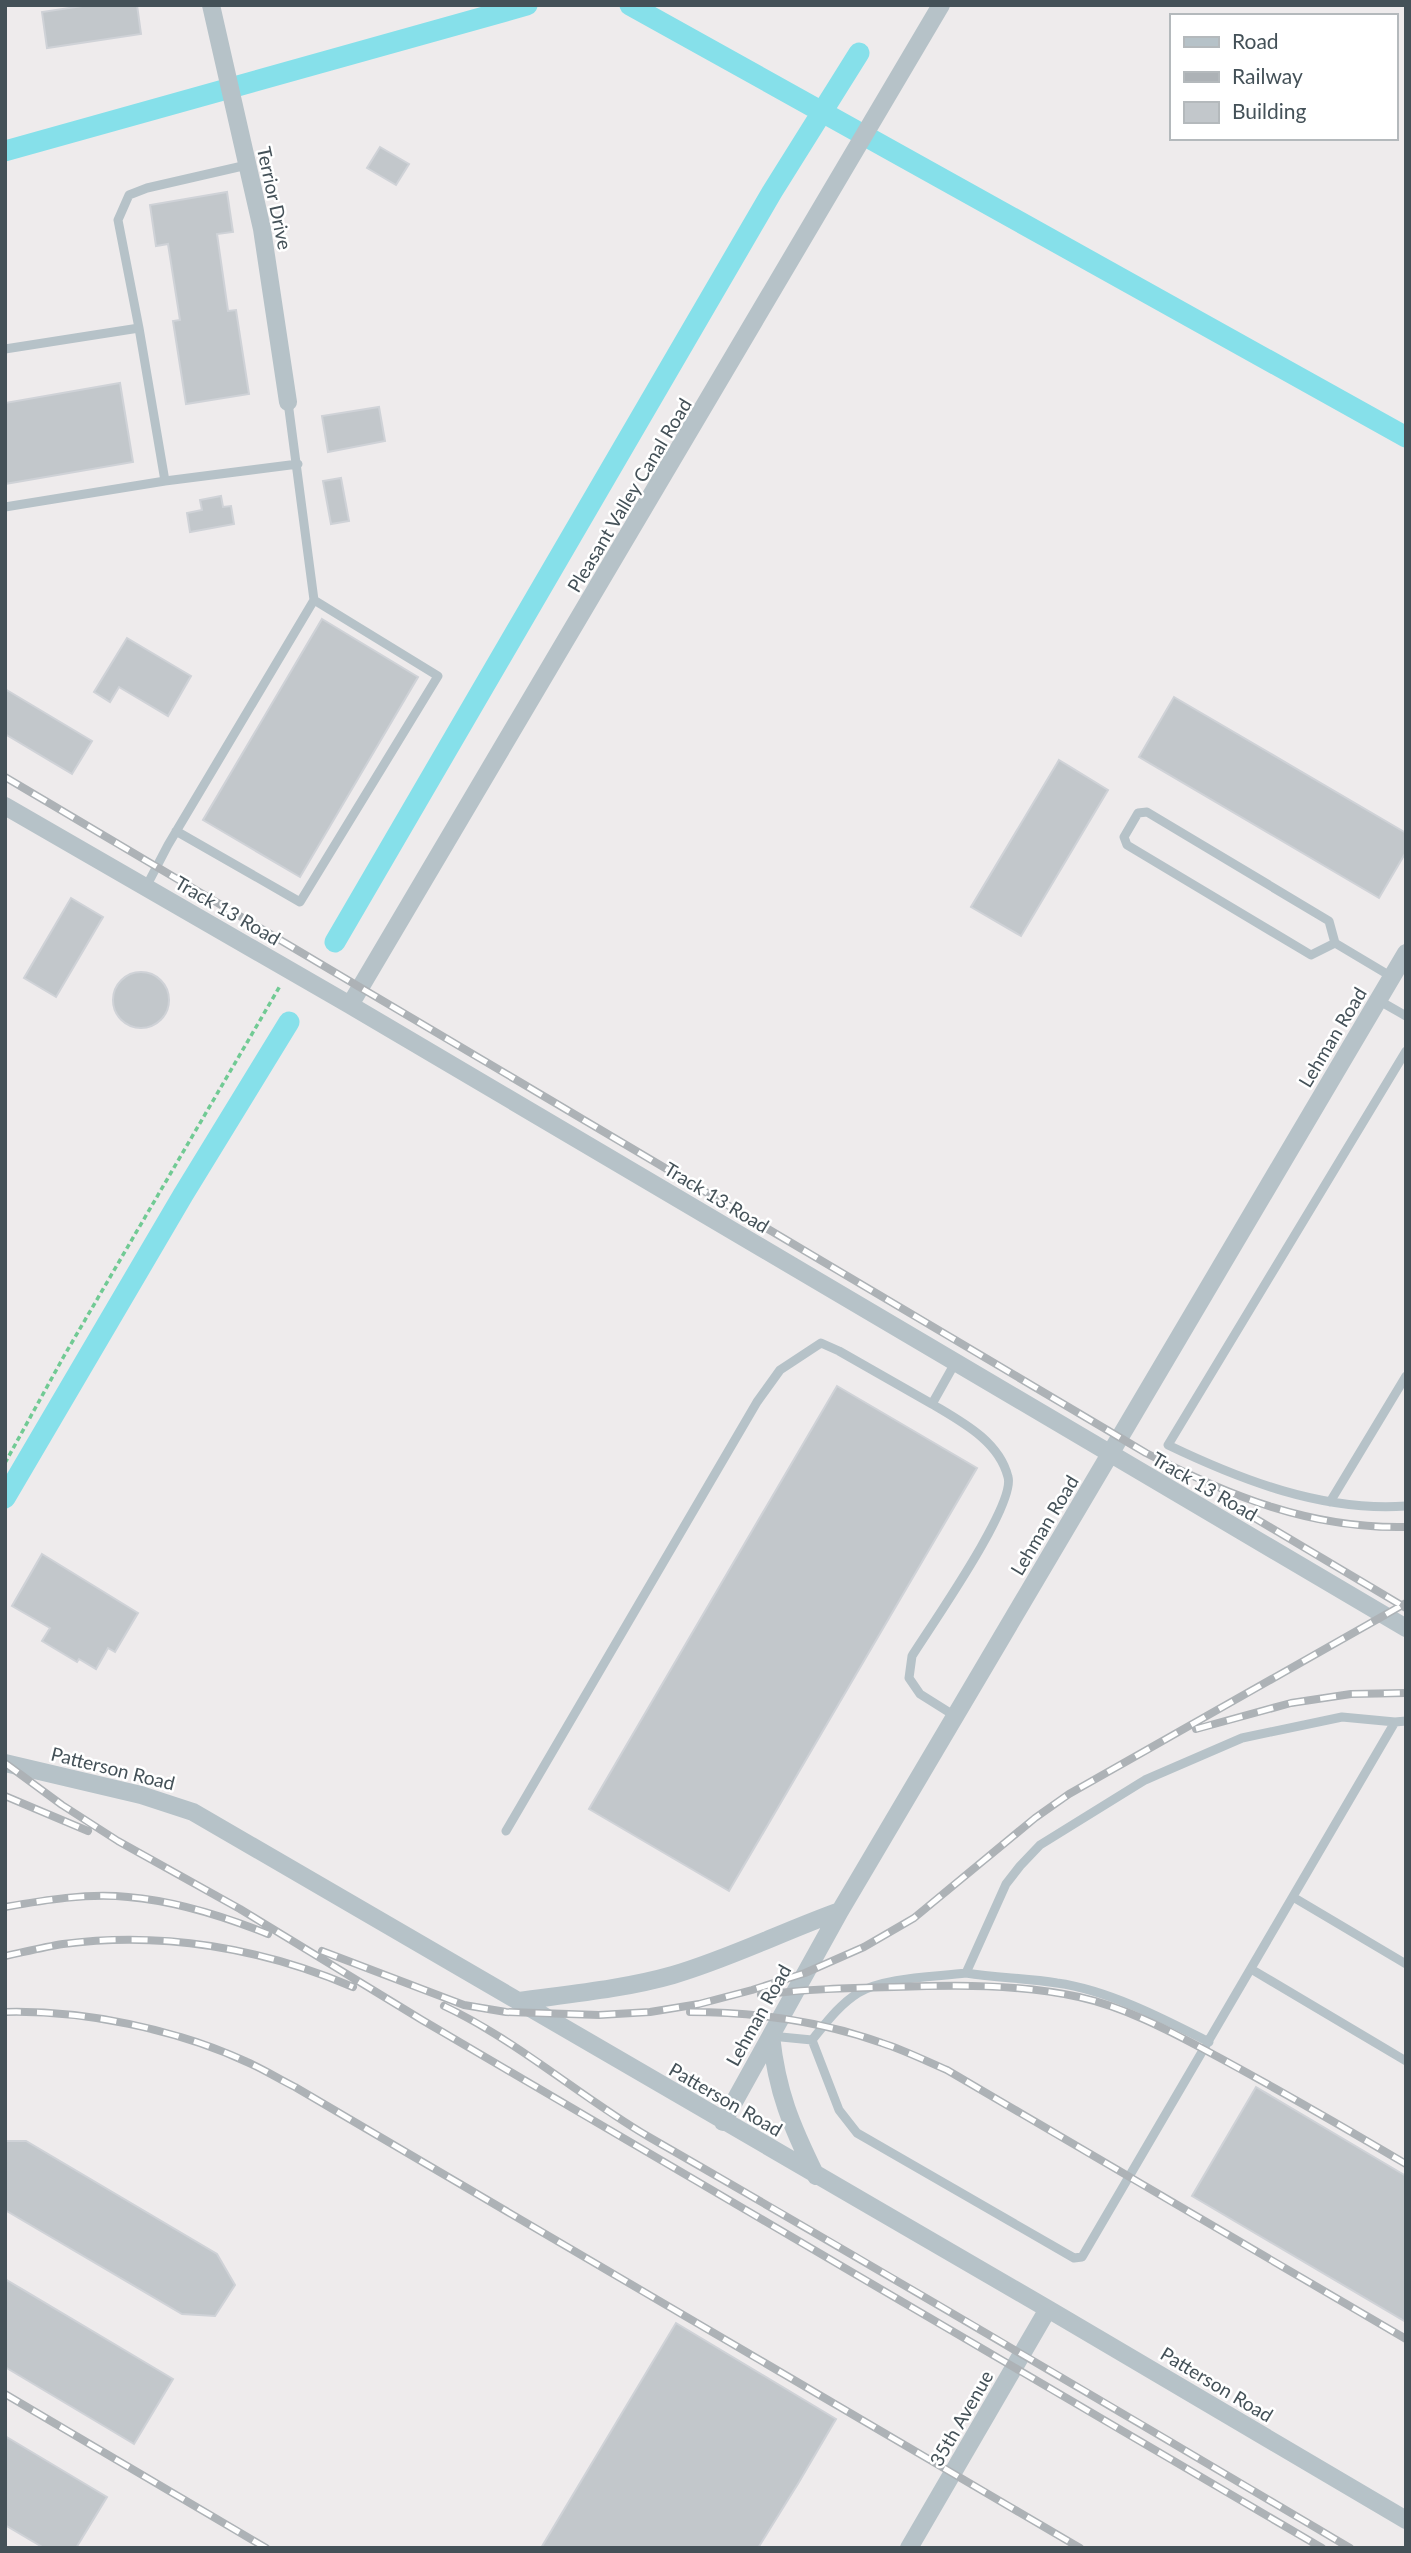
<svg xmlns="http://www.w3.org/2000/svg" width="1411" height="2553" viewBox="0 0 1411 2553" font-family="Lato,sans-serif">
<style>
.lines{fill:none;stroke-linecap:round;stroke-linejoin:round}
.canal{stroke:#86e0ea;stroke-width:21}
.building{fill:#c2c7cb;stroke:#cfd2d7;stroke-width:2}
.path{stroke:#71ca94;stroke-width:3.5;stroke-dasharray:5 3.5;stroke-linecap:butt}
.service{stroke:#b6c2c8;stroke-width:9}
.minor{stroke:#b6c2c8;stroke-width:18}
.rail-casing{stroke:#adb2b6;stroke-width:8}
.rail{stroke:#fff;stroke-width:5;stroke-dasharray:16;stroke-linecap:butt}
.labels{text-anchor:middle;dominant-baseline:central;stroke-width:5;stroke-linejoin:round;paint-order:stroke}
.street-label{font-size:19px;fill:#445158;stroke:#fff}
</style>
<rect width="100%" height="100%" fill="#eeebec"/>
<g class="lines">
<!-- canal -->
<path class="canal" d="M630 5 1406 437
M5 151 527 5
M335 942 772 192 859 53
M5 1498 183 1195 289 1022"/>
</g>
<!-- building -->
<path class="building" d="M89 5H137L141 34 47 48 42 12Z
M380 147 409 164 396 185 367 168Z
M227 192 233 232 217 234 228 311 236 310 249 394 186 404 173 321 180 320 168 244 156 246 150 205Z
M120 383 133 462 5 484V403Z
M379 407 385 441 328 452 322 416Z
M341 478 349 521 331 524 323 481Z
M221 496 223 507 231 506 234 524 190 532 187 513 202 510 200 500Z
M322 619 418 677 300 877 203 820Z
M127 638 191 676 168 716 119 687 110 702 94 692Z
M5 689 92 741 72 774 5 734Z
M1174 697 1406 833V852L1379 898 1139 757Z
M1059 760 1108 790 1021 936 971 907Z
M71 898 103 917 56 997 24 978Z
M113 1000a28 28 0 1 1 56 0a28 28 0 1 1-56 0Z
M837 1386 977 1468 729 1891 589 1809Z
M42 1554 138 1613 115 1652 108 1648 96 1669 79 1659 77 1662 42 1641 50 1628 12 1606Z
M1256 2087 1406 2176V2322L1192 2196Z
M5 2141H26L217 2254 235 2285 215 2316 182 2314 5 2210Z
M5 2279 173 2379 134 2444 5 2367Z
M676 2323 836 2419 799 2482 758 2548H541Z
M5 2436 107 2497 76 2548H44L5 2525Z"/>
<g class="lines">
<!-- path -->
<path class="path" d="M5 1463 64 1356 280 986"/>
<!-- service -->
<path class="service" d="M247 165 147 188 129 195 118 220 139 328 165 481 298 464
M5 349 139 328
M288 402 314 600
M5 507 165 481
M146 887 168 845 314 600 438 676 300 902 176 831
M1335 943 1311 955 1127 845 1124 837 1138 813 1147 812 1329 921 1335 943 1392 977
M1378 1000 1406 1016
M1406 1051 1168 1445C1241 1480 1323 1512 1406 1506
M932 1404C962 1422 999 1441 1008 1477 1016 1505 930 1627 912 1656L909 1678 920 1694 955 1716
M1330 1502 1406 1376
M506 1831 757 1402 780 1370 821 1343 839 1351 932 1404 955 1363
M1293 1897 1406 1964
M1251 1969 1406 2061
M771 2036 812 2040C826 2023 839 2005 858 1993 884 1977 935 1977 966 1973
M812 2040 839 2110 857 2133 1074 2258 1082 2257 1395 1722 1406 1721
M1209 2042C1164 2019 1108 1990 1057 1983 1027 1978 996 1978 966 1973L1006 1884 1020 1866 1040 1845 1145 1780 1242 1738 1342 1717 1395 1722"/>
<!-- minor -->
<path class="minor" d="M211 5 262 229 288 402
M5 806 350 1005 1406 1628
M350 1005 941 5
M5 1763 141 1795 193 1812 1048 2309 1406 2520
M519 2001C570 1994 624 1989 673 1975 731 1958 784 1931 840 1911
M771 2036C777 2092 791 2125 816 2176
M723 2122 840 1911 1406 953
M909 2548 1048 2309"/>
<!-- rail casing -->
<g class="rail-casing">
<path id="rail" d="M5 777 1146 1453C1229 1496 1311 1529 1406 1527
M1221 1498 1406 1608
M1196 1729 1291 1703 1351 1694 1406 1693
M5 1763 62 1805 118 1841 240 1909 422 2020 1322 2548
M5 1796 88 1831
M5 1907C45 1900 87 1893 128 1897 176 1901 223 1916 268 1934
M322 1951 464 2005 506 2012 599 2015 650 2012 699 2004 752 1990 805 1973 864 1947 914 1918 1035 1818 1069 1794 1406 1603
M5 1956C24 1952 44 1947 63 1944 161 1931 262 1948 353 1987
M761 1995C805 1989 849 1988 894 1987 956 1985 1018 1984 1079 1997 1124 2007 1166 2029 1207 2051 1274 2087 1340 2125 1406 2164
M444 2006C518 2041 579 2096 649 2137 884 2272 1117 2410 1350 2548
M5 2012C83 2010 176 2029 247 2062 263 2069 279 2079 295 2087L1080 2548
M690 2012C756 2012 820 2021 882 2043 904 2050 926 2061 947 2070L1406 2339
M5 2394 266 2548"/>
</g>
<!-- rail -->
<use href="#rail" class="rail"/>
</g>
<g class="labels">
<!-- street labels -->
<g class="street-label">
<text transform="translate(275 198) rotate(78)">Terrior Drive</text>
<text transform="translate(629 495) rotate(-59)">Pleasant Valley Canal Road</text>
<text transform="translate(228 910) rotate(30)">Track 13 Road</text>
<text transform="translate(1332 1037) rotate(-59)">Lehman Road</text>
<text transform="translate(717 1197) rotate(31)">Track 13 Road</text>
<text transform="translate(1205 1486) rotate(30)">Track 13 Road</text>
<text transform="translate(1044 1525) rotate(-59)">Lehman Road</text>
<text transform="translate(113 1768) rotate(14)">Patterson Road</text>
<text transform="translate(758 2015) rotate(-61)">Lehman Road</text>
<text transform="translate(726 2099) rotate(30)">Patterson Road</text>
<text transform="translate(1217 2384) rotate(31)">Patterson Road</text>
<text transform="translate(961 2418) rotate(-60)">35th Avenue</text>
</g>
</g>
<!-- border -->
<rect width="1411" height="2553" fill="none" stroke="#445158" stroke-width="14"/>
<!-- legend -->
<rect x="1170" y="14" width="228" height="126" fill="#ffffff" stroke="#b4b9bc" stroke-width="2"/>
<rect x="1184" y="37" width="35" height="10" fill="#b6c2c8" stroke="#b4b9bc" stroke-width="2"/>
<text x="1232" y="49" font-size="21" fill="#445158">Road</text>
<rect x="1184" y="72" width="35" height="10" fill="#adb2b6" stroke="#b4b9bc" stroke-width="2"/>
<text x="1232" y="84" font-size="21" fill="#445158">Railway</text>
<rect x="1184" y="102" width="35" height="21" fill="#c2c7cb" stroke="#b4b9bc" stroke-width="2"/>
<text x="1232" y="119" font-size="21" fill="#445158">Building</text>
</svg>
